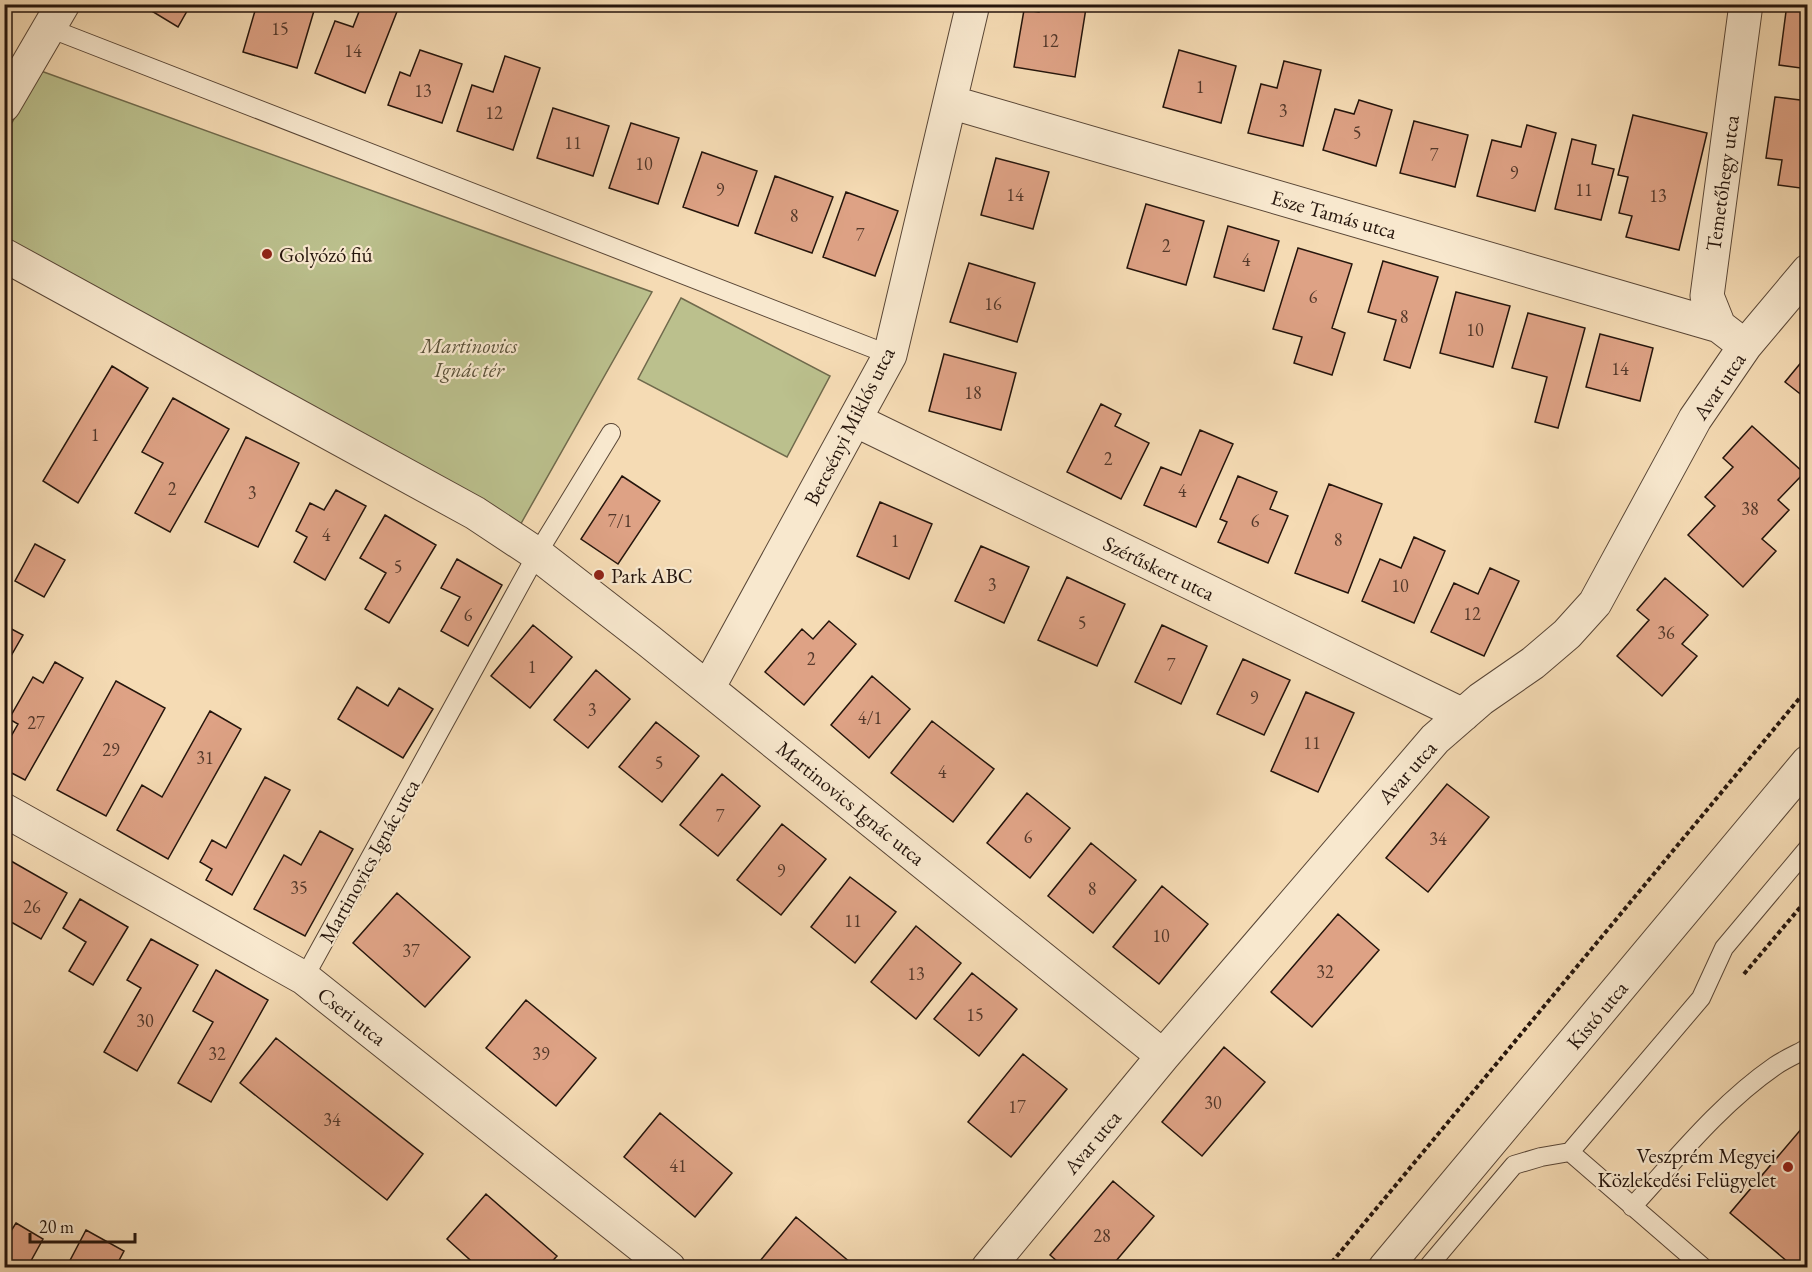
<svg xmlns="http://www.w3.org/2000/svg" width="1812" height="1272" viewBox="0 0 1812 1272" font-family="'EB Garamond',serif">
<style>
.green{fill:#bbc08d;stroke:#706a4c;stroke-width:1.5}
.building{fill:#dea285;stroke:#25150c;stroke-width:1.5}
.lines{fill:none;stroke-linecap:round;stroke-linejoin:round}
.service-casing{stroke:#594636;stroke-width:20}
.minor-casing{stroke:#594636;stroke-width:35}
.path{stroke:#25150c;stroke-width:4;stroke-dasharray:4.5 3;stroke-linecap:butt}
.service{stroke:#f8e8ce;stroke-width:18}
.minor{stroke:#f8e8ce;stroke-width:33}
.poi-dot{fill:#8f2418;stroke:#f8e8ce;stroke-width:2}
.labels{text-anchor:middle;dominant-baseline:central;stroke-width:4.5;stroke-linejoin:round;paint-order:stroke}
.number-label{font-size:18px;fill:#53382a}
.street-label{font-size:21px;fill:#25150c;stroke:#f8e8ce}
.poi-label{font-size:21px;fill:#25150c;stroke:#f8e8ce;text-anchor:start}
.park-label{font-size:21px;font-style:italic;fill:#5a5139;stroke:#f8e8ce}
</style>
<rect width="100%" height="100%" fill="#f5dbb4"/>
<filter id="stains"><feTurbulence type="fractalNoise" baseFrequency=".00333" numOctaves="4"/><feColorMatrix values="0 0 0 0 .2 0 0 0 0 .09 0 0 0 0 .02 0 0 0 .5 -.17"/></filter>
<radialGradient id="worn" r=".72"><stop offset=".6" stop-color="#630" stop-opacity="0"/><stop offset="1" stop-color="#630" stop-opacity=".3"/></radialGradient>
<!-- green -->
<path class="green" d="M41 71 652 292 519 527 5 242V135Z
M681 298 830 376 787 457 638 379Z"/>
<!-- building -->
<path class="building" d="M140 4H191L178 27Z
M257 4H316L297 68 243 52Z
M362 4H400L365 93 315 73 335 21 353 27Z
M1040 4H1066L1086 8 1075 77 1014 67 1024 10 1039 12Z
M1787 4H1808V69L1779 65Z
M420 50 462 64 442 123 388 105 400 72 410 76Z
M1179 50 1236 66 1221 123 1163 107Z
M505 56 540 68 513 150 457 131 472 85 493 92Z
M1284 61 1321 70 1303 146 1248 133 1261 84 1277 88Z
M1775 97 1808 101V189L1778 185 1782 160 1766 158Z
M1359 100 1392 110 1376 166 1323 150 1335 109 1354 114Z
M553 108 609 126 593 176 537 158Z
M1633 115 1707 133 1679 250 1626 237 1632 216 1619 213 1628 177 1618 175Z
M1414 121 1468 135 1455 187 1400 173Z
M631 123 679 138 658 204 609 188Z
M1527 125 1556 133 1535 211 1477 196 1492 140 1521 147Z
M1572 139 1596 145 1592 164 1614 169 1601 220 1555 209Z
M702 152 757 171 738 226 683 207Z
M996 158 1049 172 1033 229 981 215Z
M775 176 833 197 812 253 755 233Z
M846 192 898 211 875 276 823 257Z
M1146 204 1204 221 1186 285 1127 268Z
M1228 226 1279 241 1264 291 1214 277Z
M1298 248 1352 264 1332 328 1345 333 1332 375 1294 363 1302 337 1273 329Z
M1383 261 1438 277 1410 368 1384 360 1396 320 1368 312Z
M969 263 1035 283 1017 342 950 322Z
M1456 292 1510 306 1493 367 1440 353Z
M1528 313 1585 328 1558 428 1535 422 1547 377 1512 368Z
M1600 334 1653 348 1640 401 1586 387Z
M944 354 1016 373 1001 430 929 411Z
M1808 354V400L1785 382Z
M112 366 148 388 78 503 43 481Z
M173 398 229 429 170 532 135 513 163 463 142 452Z
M1101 404 1121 414 1115 426 1149 443 1121 499 1067 472Z
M1752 426 1804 473 1778 500 1789 510 1762 539 1776 551 1743 587 1688 535 1715 506 1705 497 1733 467 1723 458Z
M1200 430 1233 444 1196 527 1144 505 1161 467 1181 475Z
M246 437 299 463 258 547 205 522Z
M622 476 660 501 618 564 581 539Z
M1238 476 1277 492 1270 509 1288 516 1268 563 1218 542 1227 522 1220 519Z
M1329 484 1382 504 1348 593 1295 573Z
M336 490 366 506 325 580 294 562 307 537 296 531 310 503 324 510Z
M880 502 932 524 909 579 857 556Z
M385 515 436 545 389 623 365 609 386 573 360 558Z
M1414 537 1445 551 1414 623 1362 601 1380 559 1401 568Z
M35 544 65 560 44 597 15 581Z
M981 546 1029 567 1004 623 955 601Z
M457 559 502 585 468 646 441 631 460 597 441 588Z
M1490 568 1519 581 1484 656 1431 632 1454 583 1478 594Z
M1067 577 1125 604 1097 666 1038 640Z
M1665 578 1708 615 1682 644 1697 656 1662 696 1617 656 1649 620 1637 610Z
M829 621 856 644 804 705 765 672 802 629 813 639Z
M4 625 23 635 4 668Z
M533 625 572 657 530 708 491 676Z
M1162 625 1207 646 1181 704 1135 682Z
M1243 659 1290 680 1264 735 1217 714Z
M55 662 83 678 25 780 4 769V735L10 738 18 724 9 719 33 677 43 683Z
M596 670 630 699 588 748 554 720Z
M872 676 910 709 869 758 831 725Z
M116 681 165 708 106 816 57 790Z
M357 687 388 706 399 688 433 709 403 758 338 719Z
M1306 692 1354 713 1318 792 1271 771Z
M210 711 241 729 168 859 117 830 142 785 162 797Z
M932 721 994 769 953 822 891 773Z
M656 722 699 756 662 802 619 767Z
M722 774 760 806 718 856 680 825Z
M265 777 290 790 232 895 206 880 212 869 200 862 212 840 226 848Z
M1447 784 1489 817 1428 892 1386 858Z
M1027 793 1070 828 1030 878 987 843Z
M782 824 826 859 781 915 737 880Z
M320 831 353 849 305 936 254 909 284 855 301 865Z
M1091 843 1136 880 1093 933 1048 896Z
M4 857 67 893 41 939 4 918Z
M850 877 896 912 855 963 811 927Z
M1162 886 1208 924 1159 984 1113 947Z
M397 893 470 957 425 1007 353 943Z
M80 899 128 927 93 985 69 971 86 942 63 928Z
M1338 914 1379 950 1312 1027 1271 992Z
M916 926 961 963 916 1019 871 982Z
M151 939 198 965 137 1071 104 1052 141 988 127 980Z
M216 970 268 1000 211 1102 178 1083 213 1022 193 1011Z
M972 973 1017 1009 979 1056 934 1019Z
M526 1000 596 1058 556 1106 486 1048Z
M276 1038 423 1154 387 1200 240 1083Z
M1224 1047 1265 1082 1202 1156 1162 1122Z
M1023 1054 1067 1089 1011 1157 968 1122Z
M660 1113 732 1173 695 1217 624 1157Z
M1808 1121V1268H1795L1730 1213Z
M1113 1181 1154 1216 1110 1268H1065L1050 1255Z
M486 1194 557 1256 546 1268H479L447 1239Z
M796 1217 857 1268H768L760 1261Z
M16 1223 43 1239 27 1268H4V1242Z
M86 1230 124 1251 115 1268H66Z"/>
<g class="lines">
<!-- service casing -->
<g class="service-casing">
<path id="service" d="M49 28 890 355
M304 978 537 554 611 433
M1570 1152 1704 1268
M1632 1207C1677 1158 1720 1104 1775 1066 1785 1059 1797 1054 1808 1048
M1427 1268 1514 1165 1541 1157 1570 1152 1701 998 1724 948 1808 848"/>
</g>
<!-- minor casing -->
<g class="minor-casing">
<path id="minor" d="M950 102 1719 326
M4 105 63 4
M4 255 475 513 537 554 649 641 1163 1056
M1732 336 1719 326 1707 296 1746 4
M855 420 1463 715
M708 688 890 355 973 4
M4 810 304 978 669 1268
M988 1268 1163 1056 1435 739 1481 699 1533 663 1567 634 1595 603 1695 419 1745 346 1808 271
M1385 1268 1808 762"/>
</g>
<!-- path -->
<path class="path" d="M1744 974 1808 898
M1327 1268 1808 688"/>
<!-- service -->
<use href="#service" class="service"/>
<!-- minor -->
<use href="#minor" class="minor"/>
</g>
<!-- markers -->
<g class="poi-dot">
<circle cx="267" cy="254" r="6"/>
<circle cx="599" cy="575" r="6"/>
<circle cx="1788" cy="1167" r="6"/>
</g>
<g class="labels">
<!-- number labels -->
<g class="number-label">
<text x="280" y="28">15</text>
<text x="1050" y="40">12</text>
<text x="353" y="50">14</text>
<text x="1200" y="86">1</text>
<text x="423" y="90">13</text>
<text x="1283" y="110">3</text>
<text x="494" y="112">12</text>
<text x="1357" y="132">5</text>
<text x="573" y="142">11</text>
<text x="1434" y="154">7</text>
<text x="644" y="163">10</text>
<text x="1514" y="172">9</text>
<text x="720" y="189">9</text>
<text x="1584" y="189">11</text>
<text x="1015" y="194">14</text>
<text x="1658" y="195">13</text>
<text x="794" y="215">8</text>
<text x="860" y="234">7</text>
<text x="1166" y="245">2</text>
<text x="1246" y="259">4</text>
<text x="1313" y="296">6</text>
<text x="993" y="303">16</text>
<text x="1404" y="316">8</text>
<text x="1475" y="329">10</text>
<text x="1620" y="368">14</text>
<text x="973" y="392">18</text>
<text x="95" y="434">1</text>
<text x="1108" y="458">2</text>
<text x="172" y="488">2</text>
<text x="1182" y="490">4</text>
<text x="252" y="492">3</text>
<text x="1750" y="508">38</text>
<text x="620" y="520">7/1</text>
<text x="1255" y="520">6</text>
<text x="326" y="534">4</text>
<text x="1338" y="539">8</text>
<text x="895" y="540">1</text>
<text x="398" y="566">5</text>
<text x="992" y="584">3</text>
<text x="1400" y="585">10</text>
<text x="1472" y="613">12</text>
<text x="468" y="614">6</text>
<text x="1082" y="622">5</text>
<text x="1666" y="632">36</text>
<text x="811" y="658">2</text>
<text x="1171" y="664">7</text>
<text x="532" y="666">1</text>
<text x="1254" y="697">9</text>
<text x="592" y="709">3</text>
<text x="870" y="717">4/1</text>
<text x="36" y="722">27</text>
<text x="1312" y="742">11</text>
<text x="111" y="749">29</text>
<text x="205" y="757">31</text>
<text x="659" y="762">5</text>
<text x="942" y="771">4</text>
<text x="720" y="815">7</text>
<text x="1028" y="836">6</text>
<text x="1438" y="838">34</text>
<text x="781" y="870">9</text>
<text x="299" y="887">35</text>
<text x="1092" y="888">8</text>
<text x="32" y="906">26</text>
<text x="853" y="920">11</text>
<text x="1161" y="935">10</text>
<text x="411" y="950">37</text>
<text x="1325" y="971">32</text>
<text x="916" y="973">13</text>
<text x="975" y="1014">15</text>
<text x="145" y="1020">30</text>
<text x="217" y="1053">32</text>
<text x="541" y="1053">39</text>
<text x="1213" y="1102">30</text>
<text x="1017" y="1106">17</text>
<text x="332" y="1119">34</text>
<text x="678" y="1165">41</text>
<text x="1102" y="1235">28</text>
</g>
<!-- street labels -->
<g class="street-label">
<text transform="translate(1722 183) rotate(-82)">Temetőhegy utca</text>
<text transform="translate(1334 214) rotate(16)">Esze Tamás utca</text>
<text transform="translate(1719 386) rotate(-56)">Avar utca</text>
<text transform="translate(849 426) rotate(-63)">Bercsényi Miklós utca</text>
<text transform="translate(1159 568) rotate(26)">Szérűskert utca</text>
<text transform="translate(1407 772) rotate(-48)">Avar utca</text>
<text transform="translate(851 803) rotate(39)">Martinovics Ignác utca</text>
<text transform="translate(369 861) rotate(-61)">Martinovics Ignác utca</text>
<text transform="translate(1597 1015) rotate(-50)">Kistó utca</text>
<text transform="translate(352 1016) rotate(38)">Cseri utca</text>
<text transform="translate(1092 1142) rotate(-50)">Avar utca</text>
</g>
<!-- poi labels -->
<g class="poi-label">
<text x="279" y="254">Golyózó fiú</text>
<text x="611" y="575">Park ABC</text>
<text x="1776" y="1155" text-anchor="end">Veszprém Megyei<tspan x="1776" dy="24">Közlekedési Felügyelet</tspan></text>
</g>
<!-- park labels -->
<g class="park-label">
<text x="469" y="345">Martinovics<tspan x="469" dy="24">Ignác tér</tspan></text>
</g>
</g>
<!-- margin -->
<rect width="1812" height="1272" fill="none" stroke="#f5dbb4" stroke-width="24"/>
<rect x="6" y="6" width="1800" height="1260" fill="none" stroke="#25150c" stroke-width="3"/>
<rect x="12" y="12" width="1788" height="1248" fill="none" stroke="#25150c" stroke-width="1.5"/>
<!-- scale -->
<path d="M30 1233v9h105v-9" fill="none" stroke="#25150c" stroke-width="3"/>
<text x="39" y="1233" font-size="18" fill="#25150c" stroke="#f8e8ce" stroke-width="4.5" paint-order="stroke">20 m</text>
<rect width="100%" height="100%" filter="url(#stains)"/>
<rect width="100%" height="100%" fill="url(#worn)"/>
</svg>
